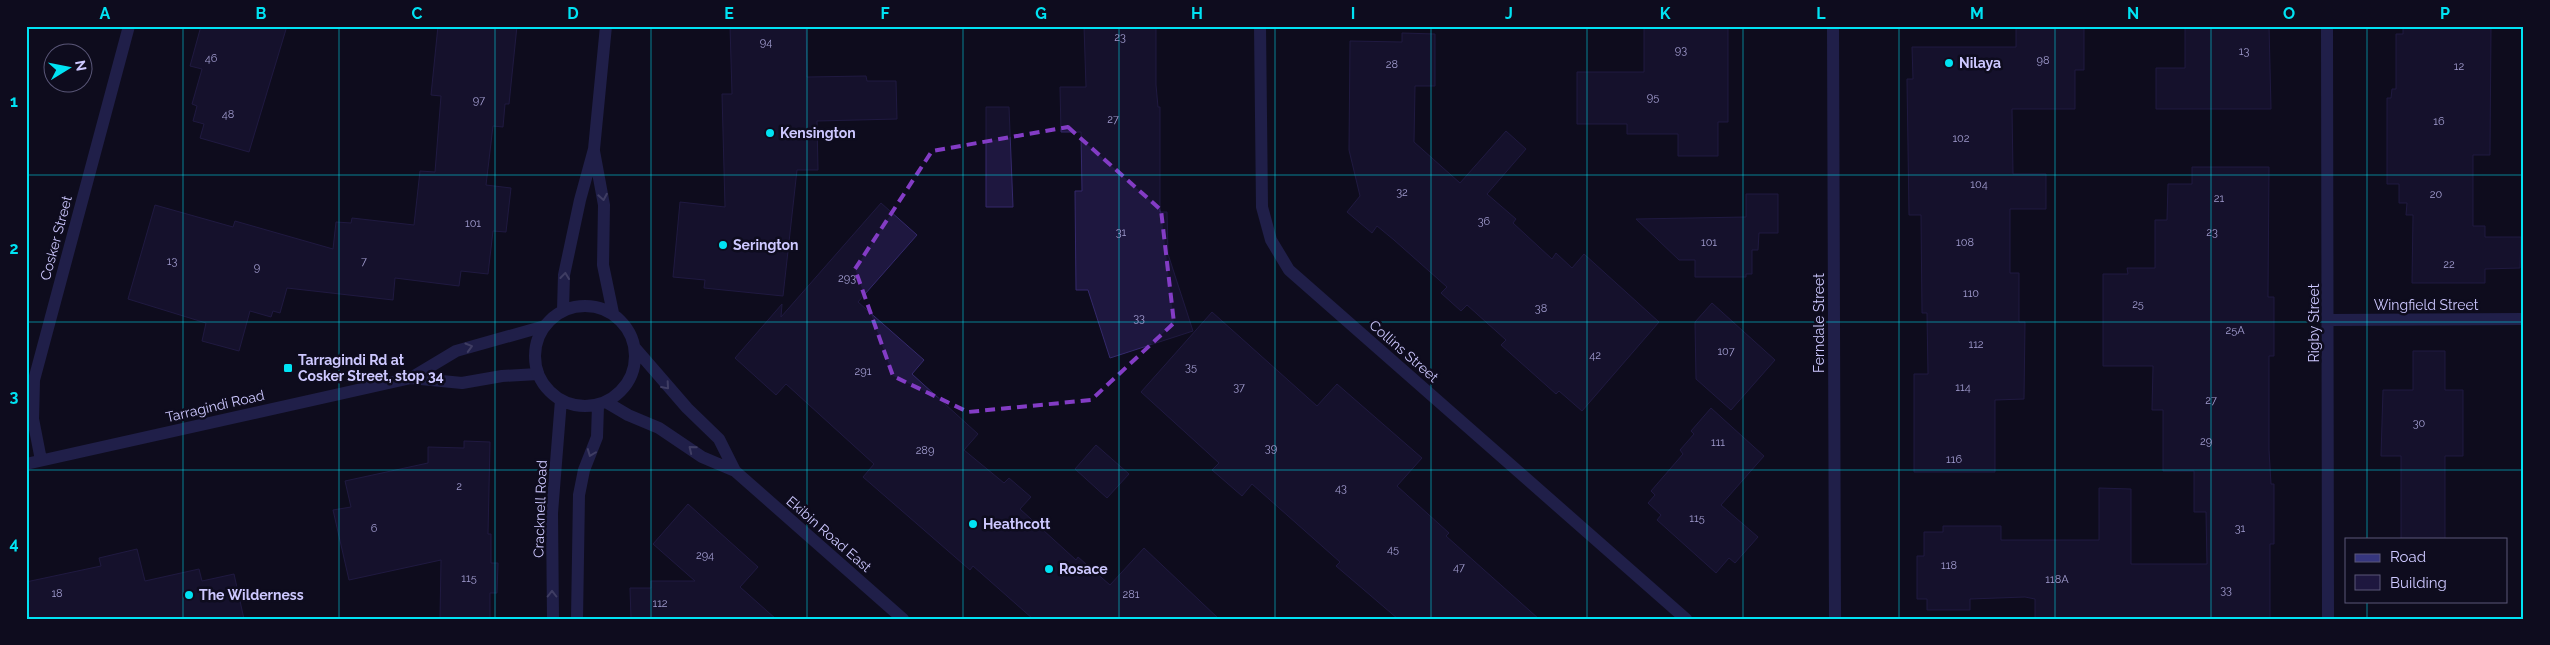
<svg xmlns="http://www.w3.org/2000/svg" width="2550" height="645" viewBox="0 0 2550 645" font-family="Raleway,sans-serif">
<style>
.building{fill:#1e173f;stroke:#34296b}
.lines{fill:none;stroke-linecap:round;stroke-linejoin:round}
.minor{stroke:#36367e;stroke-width:12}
.tertiary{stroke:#36367e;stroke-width:12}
.oneway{stroke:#7a78b8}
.marked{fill:none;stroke:#833cc5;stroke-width:4;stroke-dasharray:10 6;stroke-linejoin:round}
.grid{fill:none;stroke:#00e3f3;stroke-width:1;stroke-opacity:0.55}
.poi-dot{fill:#00e3f3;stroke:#0e0c1e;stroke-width:2}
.labels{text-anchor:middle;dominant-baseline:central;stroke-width:5;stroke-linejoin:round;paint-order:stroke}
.number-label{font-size:11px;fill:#a19ccf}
.poi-label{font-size:14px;font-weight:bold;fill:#cdc8ff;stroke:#0e0c1e;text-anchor:start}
.street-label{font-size:14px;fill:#cdc8ff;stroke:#0e0c1e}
.neatline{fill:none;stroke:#00e3f3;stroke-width:2}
.grid-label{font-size:16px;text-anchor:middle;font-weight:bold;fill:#00e3f3}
</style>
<rect width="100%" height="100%" fill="#0e0c1e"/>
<!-- building -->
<path class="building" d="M201 26H287L249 152 200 138 204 124 193 121 197 106 192 104 202 69 190 66Z
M438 26H517L509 104H505L503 127 493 126 486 185 511 188 506 232 493 231 488 274 461 271 459 286 395 278 393 300 287 288 280 313 273 311 271 317 250 311 239 351 202 341 206 323 128 299 155 205 233 227 235 221 333 249 336 222 351 223 352 218 414 225 420 171 435 172 441 96 431 95Z
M730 26H806L807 77 866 76 867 81H896L897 119 817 121 818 170H797L783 296 704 288 705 280 673 277 680 202 725 207 722 94H732Z
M1084 26H1156V85L1158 107H1160V212H1167L1168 254 1193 331 1110 358 1088 290H1076L1075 191H1082L1081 132H1061L1060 87H1086Z
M1644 26H1728V122H1718V156H1678V134H1627V124H1577V72H1644Z
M2016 26H2084V70H2075V109H2012L2013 174H2046V209H2010V273H2019V322H2025L2024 399 1995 400V472H1914V374H1928L1927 313H1922L1921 215H1909L1907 79H1913L1912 47H2016Z
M2185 26H2269L2271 109H2156V68H2185Z
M2403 26H2491L2490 155H2473V226H2485V237H2521L2520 268 2485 269V283H2412L2413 215H2406L2407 203H2399V184H2387V98H2391L2392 89H2396V34H2403Z
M1402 33 1435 34V86H1415L1414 142 1460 183 1506 131 1526 149 1487 194 1516 219 1513 223 1552 259 1556 253 1572 268 1584 254 1659 322 1582 411 1559 391 1556 394 1501 345 1506 340 1467 305 1461 311 1441 293 1447 287 1394 240 1377 226 1372 233 1347 212 1360 196 1349 150 1350 41 1402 42Z
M986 107H1009L1013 207H986Z
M2192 167H2269L2268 297H2274V356H2269V450L2271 484H2274V544H2270V619H2035V599L2025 597 1970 599V610H1927V599H1917V556H1924V532H1943V526H2001V540H2099V488L2131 489V564H2207L2206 512H2194V471H2163V410H2152L2153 366H2103V274H2128L2127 268H2155V220H2167L2168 184H2192Z
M1746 194H1778V233H1759L1758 250H1752V274H1746V277H1695V260H1679L1636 219 1746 217Z
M881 203 917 235 858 302 924 360 912 374 978 434 964 450 1004 483 1009 478 1031 497 1020 509 1076 560 1078 557 1110 585 1144 548 1219 619H1033L973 566 970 570 863 477 874 464 786 384 776 395 735 358 782 304 781 317Z
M1712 303 1775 360 1731 410 1696 379 1695 322Z
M1212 312 1317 406 1337 384 1422 458 1397 486 1449 533 1446 536 1539 619H1398L1336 566 1340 562 1252 484 1242 496 1212 470 1219 463 1141 392Z
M2413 351H2445V390H2463V456H2445V539H2401V456H2381L2383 390H2413Z
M1711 408 1764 456 1721 505 1758 537 1735 563 1729 558 1716 573 1657 520 1661 515 1648 503 1655 495 1651 491 1683 454 1680 450 1694 434 1691 431Z
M464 441 490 442 488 534H491V563H498L497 593H490V619H440L441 560 349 580 333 510 351 507 345 481 428 463V447L464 448Z
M1096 445 1129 474 1107 498 1075 469Z
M688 504 758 567 740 587 776 619H631L630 588H651V581H695L653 544Z
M137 549 145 581 199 569 202 581 234 574 244 619H30L26 603V582L101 566 99 558Z"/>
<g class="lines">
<!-- minor -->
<path class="minor" d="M1260 26 1262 207 1271 240 1289 270 1686 619
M1833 26 1835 619
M2327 26 2328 619
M2329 320 2524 319
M411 378 456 351 545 326
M41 460 33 419 34 380 129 26
M26 464 411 378 462 383 502 376 538 374"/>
<!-- tertiary -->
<path class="tertiary" d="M594 151 604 205 603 265 613 313
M535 356a50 50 0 1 1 100 0a50 50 0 1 1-100 0Z
M563 310 564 275 580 200 594 149 606 26
M635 348 687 408 719 439 735 471
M606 402 628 415 659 428 702 457 735 471 903 619
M553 619 552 513 561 400
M577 619 579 495 584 470 597 437 598 405"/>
</g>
<!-- one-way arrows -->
<defs><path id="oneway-chevron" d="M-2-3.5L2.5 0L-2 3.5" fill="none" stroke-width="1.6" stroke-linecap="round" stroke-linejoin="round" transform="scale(1.25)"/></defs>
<g class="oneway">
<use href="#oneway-chevron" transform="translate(603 197) rotate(80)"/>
<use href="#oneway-chevron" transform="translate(565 276) rotate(-83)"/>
<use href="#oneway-chevron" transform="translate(469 347) rotate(-16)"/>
<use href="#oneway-chevron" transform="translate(666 386) rotate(49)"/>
<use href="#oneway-chevron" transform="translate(692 449) rotate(-141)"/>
<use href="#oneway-chevron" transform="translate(591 453) rotate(111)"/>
<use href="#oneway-chevron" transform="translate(552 594) rotate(-90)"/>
</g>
<!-- marked area -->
<path d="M0 0H2550V645H0ZM1068 127 1161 210 1174 323 1091 400 968 412 893 376 855 269 932 151Z" fill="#0e0c1e" fill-opacity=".55" fill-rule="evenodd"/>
<path class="marked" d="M1068 127 1161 210 1174 323 1091 400 968 412 893 376 855 269 932 151Z"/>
<!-- grid -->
<path class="grid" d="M183 26V619M339 26V619M495 26V619M651 26V619M807 26V619M963 26V619M1119 26V619M1275 26V619M1431 26V619M1587 26V619M1743 26V619M1899 26V619M2055 26V619M2211 26V619M2367 26V539M26 175H2524M26 322H2524M26 470H2524M2367 601V619"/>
<!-- markers -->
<g class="poi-dot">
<circle cx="1949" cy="63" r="5"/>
<circle cx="770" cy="133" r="5"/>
<circle cx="723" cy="245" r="5"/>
<rect x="283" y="363" width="10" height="10" rx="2.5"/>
<circle cx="973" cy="524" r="5"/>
<circle cx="1049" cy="569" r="5"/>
<circle cx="189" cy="595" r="5"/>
</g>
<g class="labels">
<!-- number labels -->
<g class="number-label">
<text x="1120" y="37">23</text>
<text x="766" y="42">94</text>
<text x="1681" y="50">93</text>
<text x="2244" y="51">13</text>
<text x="211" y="58">46</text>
<text x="2043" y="60">98</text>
<text x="1392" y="64">28</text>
<text x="2459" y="66">12</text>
<text x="1653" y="97">95</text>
<text x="479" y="100">97</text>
<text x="228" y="114">48</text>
<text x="1113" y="119">27</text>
<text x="2439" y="121">16</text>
<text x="1961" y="138">102</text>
<text x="1979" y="184">104</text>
<text x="1402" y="192">32</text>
<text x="2436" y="194">20</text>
<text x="2219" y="198">21</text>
<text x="1484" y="221">36</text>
<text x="473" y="223">101</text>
<text x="1121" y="232">31</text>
<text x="2212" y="232">23</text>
<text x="1709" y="242">101</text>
<text x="1965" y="242">108</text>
<text x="172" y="261">13</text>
<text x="364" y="261">7</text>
<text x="2449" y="264">22</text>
<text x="257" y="267">9</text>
<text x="847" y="278">293</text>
<text x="1971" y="293">110</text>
<text x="2138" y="304">25</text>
<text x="1541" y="308">38</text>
<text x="1139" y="318">33</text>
<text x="2235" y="330">25A</text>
<text x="1976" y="344">112</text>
<text x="1726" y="351">107</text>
<text x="1595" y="355">42</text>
<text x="1191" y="367">35</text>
<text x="863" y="371">291</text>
<text x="1239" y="387">37</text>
<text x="1963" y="387">114</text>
<text x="2211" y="400">27</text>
<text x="2419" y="423">30</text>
<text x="2206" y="441">29</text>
<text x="1718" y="442">111</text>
<text x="1271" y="448">39</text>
<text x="925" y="450">289</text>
<text x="1954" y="459">116</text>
<text x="459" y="486">2</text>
<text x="1341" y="488">43</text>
<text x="1697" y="518">115</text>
<text x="374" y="528">6</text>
<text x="2240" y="528">31</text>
<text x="1393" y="549">45</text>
<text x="705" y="555">294</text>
<text x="1949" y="565">118</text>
<text x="1459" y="567">47</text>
<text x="469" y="578">115</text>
<text x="2057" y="579">118A</text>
<text x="2226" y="590">33</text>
<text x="57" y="593">18</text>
<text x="1131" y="594">281</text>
<text x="660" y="603">112</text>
</g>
<!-- poi labels -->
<g class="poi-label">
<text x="1959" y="63">Nilaya</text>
<text x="780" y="133">Kensington</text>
<text x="733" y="245">Serington</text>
<text x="298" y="360">Tarragindi Rd at<tspan x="298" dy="16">Cosker Street, stop 34</tspan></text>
<text x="983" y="524">Heathcott</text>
<text x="1059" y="569">Rosace</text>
<text x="199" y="595">The Wilderness</text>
</g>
<!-- street labels -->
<g class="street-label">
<text transform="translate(56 238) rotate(-75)">Cosker Street</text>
<text x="2426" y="305">Wingfield Street</text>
<text transform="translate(1819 323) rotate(-90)">Ferndale Street</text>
<text transform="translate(2314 323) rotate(-90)">Rigby Street</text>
<text transform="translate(1404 351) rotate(41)">Collins Street</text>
<text transform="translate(215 406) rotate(-13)">Tarragindi Road</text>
<text transform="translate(540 509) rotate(-88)">Cracknell Road</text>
<text transform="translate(829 534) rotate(41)">Ekibin Road East</text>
</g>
</g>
<!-- border -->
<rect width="2550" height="645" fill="none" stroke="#0e0c1e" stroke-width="55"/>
<!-- legend -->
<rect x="2345" y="538" width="162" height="65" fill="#0e0c1e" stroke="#5a5778"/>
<rect x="2355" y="554" width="25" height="8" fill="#36367e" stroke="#5a5778"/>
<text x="2390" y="562" font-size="15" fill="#cdc8ff">Road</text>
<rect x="2355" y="575" width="25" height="15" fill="#1e173f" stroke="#5a5778"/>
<text x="2390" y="588" font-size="15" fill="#cdc8ff">Building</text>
<!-- north arrow -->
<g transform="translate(68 68) rotate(80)"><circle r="24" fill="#0e0c1e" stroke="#5a5778"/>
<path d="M0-4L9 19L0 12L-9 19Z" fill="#00e3f3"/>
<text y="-8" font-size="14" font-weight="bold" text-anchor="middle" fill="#cdc8ff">N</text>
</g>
<rect x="28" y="28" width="2494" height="590" class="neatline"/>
<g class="grid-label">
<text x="105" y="19">A</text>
<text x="261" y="19">B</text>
<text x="417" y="19">C</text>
<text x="573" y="19">D</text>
<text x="729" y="19">E</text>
<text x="885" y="19">F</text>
<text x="1041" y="19">G</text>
<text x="1197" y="19">H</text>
<text x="1353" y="19">I</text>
<text x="1509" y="19">J</text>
<text x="1665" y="19">K</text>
<text x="1821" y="19">L</text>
<text x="1977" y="19">M</text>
<text x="2133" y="19">N</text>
<text x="2289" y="19">O</text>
<text x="2445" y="19">P</text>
<text x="14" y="107">1</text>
<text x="14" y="254">2</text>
<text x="14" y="402">3</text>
<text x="14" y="549">4</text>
</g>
</svg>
